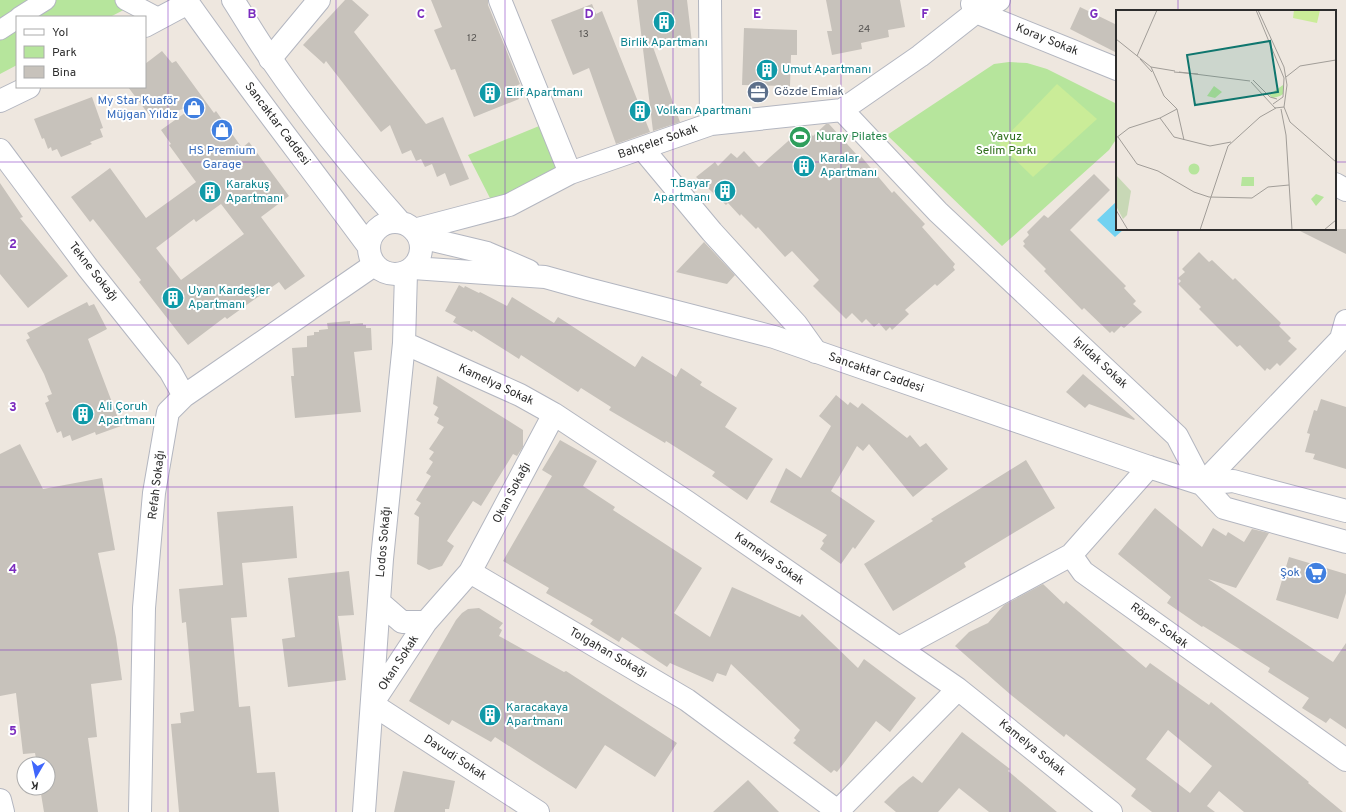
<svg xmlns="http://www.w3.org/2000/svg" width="1346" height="812" viewBox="0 0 1346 812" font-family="Overpass,sans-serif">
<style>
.green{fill:#b6e59c}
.pitch{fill:#caec98}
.water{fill:#72d2f1}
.building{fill:#c7c2bb;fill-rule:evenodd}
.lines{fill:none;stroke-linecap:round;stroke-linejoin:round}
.pedestrian-casing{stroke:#b3b6c0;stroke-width:21}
.minor-casing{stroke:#b3b6c0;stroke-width:24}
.tertiary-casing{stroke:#b3b6c0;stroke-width:24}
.pedestrian{stroke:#fff;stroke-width:19}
.minor{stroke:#fff;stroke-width:22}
.tertiary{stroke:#fff;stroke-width:22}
.grid{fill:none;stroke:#7b2cbf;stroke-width:1;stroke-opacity:0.55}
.labels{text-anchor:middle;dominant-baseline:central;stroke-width:4;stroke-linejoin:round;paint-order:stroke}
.number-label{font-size:10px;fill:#545250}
.street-label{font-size:12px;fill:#2d2d2d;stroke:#fff}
.culture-label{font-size:12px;fill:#0d838f;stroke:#fff;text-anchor:start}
.service-label{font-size:12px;fill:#4e5e75;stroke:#fff;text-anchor:start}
.shop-label{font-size:12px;fill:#366cbe;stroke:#fff;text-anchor:end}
.leisure-label{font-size:12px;fill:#27864d;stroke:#fff;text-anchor:start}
.park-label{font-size:12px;fill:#2d6d1a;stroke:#fff}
.inset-road{fill:none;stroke:#a19d98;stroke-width:1}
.view{fill:#0f766e;fill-opacity:0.15;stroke:#0f766e;stroke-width:2}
.inset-edge{fill:none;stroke:#2d2d2d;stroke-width:2}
.grid-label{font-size:13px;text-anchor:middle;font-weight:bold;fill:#7b2cbf;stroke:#fff;stroke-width:4;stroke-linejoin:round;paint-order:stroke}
</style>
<rect width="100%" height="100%" fill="#eee7df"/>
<!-- green -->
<path class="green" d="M0 0H143L110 17H17V65L0 74Z
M1009 62 1027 63 1047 69 1117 104V138L1109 150 1002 246 887 135 994 64Z
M544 124 564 170 492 202 468 155Z"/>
<!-- pitch -->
<path class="pitch" d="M1057 84 1097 119 1033 177 999 144Z"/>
<!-- water -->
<path class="water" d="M1117 201V229H1124L1115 237 1097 220Z"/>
<!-- building -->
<path class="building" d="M345 0H352L369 15 354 32 426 124 443 117 469 179 450 186 445 173 437 177 432 164 425 167 421 159 416 161 411 150 402 154 390 125 381 132 326 61 324 64 303 45Z
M431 0H488V5L520 84 514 87 519 99 474 117 455 69 451 70 434 30 442 27Z
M637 0H687L692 43 653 47 680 122 653 131Z
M826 0H900L905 27 888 30 889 37 861 43 862 49 832 55 827 31H832Z
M592 4 596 14 602 11 650 132 616 144 589 68 573 75 551 20Z
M1080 7 1117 25V53L1070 29Z
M744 28 797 30V55H791L790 86 742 85Z
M162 51 172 63 176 61 214 113 216 111 242 148 249 142 289 196 261 217 305 276 285 290 279 282 227 319 225 317 188 345 139 282 141 280 93 219 90 222 71 197 110 168 146 218 196 182 169 145 171 144 161 130 189 110 188 107 153 120 128 87H145V64ZM221 204 244 234 181 280 156 248 194 219 196 222Z
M92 97 103 128 100 129 103 137 90 142 92 144 61 157 57 149 52 151 51 147 48 149 44 138 42 139 34 119Z
M826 124H829L857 155 859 154 892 193 894 191 925 224 922 227 955 264 953 267 955 270 937 286 935 284 905 310 909 314 892 330 890 327 886 331 879 323 874 327 866 319 862 323 852 313 846 319 813 286 819 280 792 251 785 257 758 227 756 229 741 214 740 216 728 203 726 205 696 177 715 162 718 166 731 153 737 158 744 151 759 167 804 127 813 136Z
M1094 174 1110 190 1070 230 1126 286 1124 288 1136 301 1133 304 1142 312 1124 328 1121 326 1114 333 1112 331 1110 333 1084 308 1082 310 1044 271 1046 269 1023 246 1025 244 1023 241 1029 235 1027 232 1044 215 1048 218Z
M0 183 23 217 20 218 68 276 28 308 0 274Z
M1296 229H1346V254Z
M704 242 735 275 727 284 676 272Z
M1199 252 1209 262 1212 260 1233 280 1235 278 1281 323 1279 326 1291 338 1288 341 1297 349 1280 366 1277 363 1270 370 1267 368 1265 371 1240 345 1237 347 1199 309 1201 307 1178 284 1181 281 1178 278 1185 272 1182 269Z
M459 285 464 288 465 286 479 293 480 292 507 306 512 297 554 323 558 317 635 367 642 356 676 377 681 368 702 382 700 385 737 408 725 427 773 459 747 500 712 476 715 472 666 441 665 443 609 410 611 407 581 388 578 392 521 355 519 359 473 330 472 332 453 322 456 317 445 311Z
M87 302 89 306 94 304 107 329 88 339 121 426 96 435 95 432 72 441 70 435 63 438 61 431 57 433 45 403 49 401 47 396 52 394 44 374 26 340 30 338 27 333Z
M350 321V324L363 323V325H366V328H371L372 350 354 352 361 412 295 418 291 376H294L292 348 307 347V336L314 335V332H319V330L328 329 327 323Z
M1083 374 1135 419 1134 420 1089 404 1085 408 1066 392Z
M437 376 523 430V447L517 456 513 454 481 506 473 501 447 541 454 546 442 566 429 570 417 564 419 517 414 514 421 503 416 500 431 476 426 473 433 462 429 459 434 452 429 449 444 427 437 423 439 418 434 415 438 407 433 404Z
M836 395 848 405 850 402 858 408 862 403 907 438 910 435 920 447 926 443 948 469 913 497 869 444 863 451 857 446 831 491 875 521 855 549 853 547 841 564 820 549 824 543 822 541 827 535 770 502 786 468 801 478 831 426 819 416Z
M1321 399 1346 407V469L1313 459 1315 454 1305 452 1310 434 1307 433 1314 410 1317 411Z
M560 440 597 461 583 486 615 507 613 510 702 568 674 613 710 637 732 587 800 617 802 614 858 668 864 659 916 698 890 732 876 721 837 772 834 770 831 773 793 743 796 740 794 738 800 730 731 664 726 676 717 673 713 682 670 663 667 667 622 637 619 642 590 624 593 620 546 593 549 588 503 561 552 476 542 470Z
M20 444 43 489 102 478 115 550 98 553 116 637 122 680 91 684 97 737 88 738 98 812H44L40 788H48V764H37L35 753 23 754 16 693 0 696V454Z
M1026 460 1055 508 964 563 966 567 893 611 864 564 933 521 931 519Z
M293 506 297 558 242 563 247 617 231 618 239 707 250 706 257 773 275 772 279 812H179L171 724 181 723 180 713 194 711 186 622 182 623 179 589 223 585 217 512Z
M1155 508 1202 547 1213 528 1226 536 1228 532 1244 542 1252 529 1269 533 1236 588 1208 579 1333 662 1346 643V729L1330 718 1326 723 1302 708 1309 698 1268 672 1270 668 1203 626 1202 627 1167 603 1171 597 1118 554Z
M1289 557 1346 574V593L1338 619 1276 600Z
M349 571 354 615 338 616 346 680 288 687 282 639 295 637 288 578Z
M1043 584 1064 604 1066 601 1146 668 1150 663 1209 705 1211 702 1309 782 1308 783 1343 812H1244L1219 791 1207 806 1215 812H1152L1131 796 1136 789 1066 734 1064 737 1011 695 955 646 969 632 988 623 1004 605ZM1168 730 1212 766 1190 793 1146 759Z
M479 608 503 623 499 628 502 630 499 636 564 672 566 671 677 743 655 777 605 745 576 789 495 737 491 742 452 720 449 725 409 701 456 620 462 613 468 609Z
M962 732 1010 769 1008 771 1057 812H989L959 788 938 812H896L884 802 899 787 913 776 922 783Z
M403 771 455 781 449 809H445V812H394Z
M748 780 779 812H713Z"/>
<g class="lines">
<!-- pedestrian casing -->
<g class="pedestrian-casing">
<path id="pedestrian" d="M125 0 159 18
M19 17 46 0
M0 30 17 19"/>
</g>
<!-- minor casing -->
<g class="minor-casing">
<path id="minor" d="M500 0 570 173
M710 0 711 124
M972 4 976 12 1117 69
M145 26 188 3
M270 59 319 0
M0 101 29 87
M842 110 938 212 1177 436 1202 484 1341 339 1346 321
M642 148 712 232 796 324 816 352
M0 150 88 268 170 371 184 396
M1335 184 1346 190
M414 230 509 205 570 173 711 124 842 110 920 56 976 12 999 0
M404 343 520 395 554 414 687 502 958 689 1111 812
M1149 467 1071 555 1083 572 1346 760
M470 572 554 414
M379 602 402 622H426L470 572 687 700 839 812
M426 622 372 704 538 812
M899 648 1071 555
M838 811 958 689
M140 812 144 608 154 493 168 412 184 396 374 265
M364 812 382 559 404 343 406 273"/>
</g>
<!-- tertiary casing -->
<g class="tertiary-casing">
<path id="tertiary" d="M186 0C245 84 308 164 369 247
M233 0C246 20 257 40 271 59 310 116 354 170 400 222
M369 248a26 26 0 1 1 52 0a26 26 0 1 1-52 0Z
M420 237 487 253 529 271
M413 268 545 277 588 289 774 337 1149 467 1202 484 1233 481 1346 511
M1202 484 1224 508 1346 542
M0 800 3 812"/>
</g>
<!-- pedestrian -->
<use href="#pedestrian" class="pedestrian"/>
<!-- minor -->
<use href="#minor" class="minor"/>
<!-- tertiary -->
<use href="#tertiary" class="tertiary"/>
</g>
<!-- grid -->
<path class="grid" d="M168 0V812M336 0V812M505 0V812M673 0V812M841 0V812M1010 0V812M1178 0V11M0 162H1117M1335 162H1346M1178 229V812M0 325H1346M0 487H1346M0 650H1346"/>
<!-- icons -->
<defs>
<g id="building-disc" transform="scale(1.15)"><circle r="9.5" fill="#0f9aa8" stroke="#fff"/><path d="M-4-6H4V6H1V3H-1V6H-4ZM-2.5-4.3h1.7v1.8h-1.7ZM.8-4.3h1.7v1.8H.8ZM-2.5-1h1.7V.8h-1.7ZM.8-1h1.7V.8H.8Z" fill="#fff"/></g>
<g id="office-disc" transform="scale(1.15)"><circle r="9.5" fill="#5c6f8a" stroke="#fff"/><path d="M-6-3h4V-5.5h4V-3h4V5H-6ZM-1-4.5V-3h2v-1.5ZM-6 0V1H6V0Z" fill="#fff"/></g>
<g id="shop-disc" transform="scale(1.15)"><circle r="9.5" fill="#3f7fe0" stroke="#fff"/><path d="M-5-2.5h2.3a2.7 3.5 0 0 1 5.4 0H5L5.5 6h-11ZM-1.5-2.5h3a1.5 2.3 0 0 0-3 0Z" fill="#fff"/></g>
<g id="stadium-disc" transform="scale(1.15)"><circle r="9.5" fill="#2e9e5b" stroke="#fff"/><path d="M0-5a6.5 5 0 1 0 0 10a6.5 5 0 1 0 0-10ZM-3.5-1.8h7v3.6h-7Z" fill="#fff"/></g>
<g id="supermarket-disc" transform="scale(1.15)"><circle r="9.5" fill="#3f7fe0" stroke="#fff"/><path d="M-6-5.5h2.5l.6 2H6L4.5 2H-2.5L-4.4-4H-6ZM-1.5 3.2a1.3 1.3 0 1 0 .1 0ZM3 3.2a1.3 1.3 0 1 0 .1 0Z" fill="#fff"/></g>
</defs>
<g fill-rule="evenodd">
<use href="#building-disc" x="664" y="22"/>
<use href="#building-disc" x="767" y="70"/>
<use href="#office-disc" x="758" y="92"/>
<use href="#building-disc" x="490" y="93"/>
<use href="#shop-disc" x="194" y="108"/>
<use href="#building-disc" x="640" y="111"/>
<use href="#shop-disc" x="222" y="130"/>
<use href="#stadium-disc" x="800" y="137"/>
<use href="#building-disc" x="804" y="166"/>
<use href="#building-disc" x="725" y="191"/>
<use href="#building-disc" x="210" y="192"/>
<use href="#building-disc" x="173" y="298"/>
<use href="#building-disc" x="83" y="414"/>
<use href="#supermarket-disc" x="1316" y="573"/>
<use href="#building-disc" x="490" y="715"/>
</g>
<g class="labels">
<!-- number labels -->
<g class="number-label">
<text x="864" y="29">24</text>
<text x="584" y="34">13</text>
<text x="472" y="38">12</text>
</g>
<!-- street labels -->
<g class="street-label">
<text transform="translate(1047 40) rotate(22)">Koray Sokak</text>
<text transform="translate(277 124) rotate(53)">Sancaktar Caddesi</text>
<text transform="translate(658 142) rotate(-19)">Bahçeler Sokak</text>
<text transform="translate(93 272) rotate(52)">Tekne Sokağı</text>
<text transform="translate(1100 363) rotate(43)">Işıldak Sokak</text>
<text transform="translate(876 373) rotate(19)">Sancaktar Caddesi</text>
<text transform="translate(496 385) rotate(25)">Kamelya Sokak</text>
<text transform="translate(157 485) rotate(-83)">Refah Sokağı</text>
<text transform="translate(512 493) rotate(-62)">Okan Sokağı</text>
<text transform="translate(384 542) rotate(-85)">Lodos Sokağı</text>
<text transform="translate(769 559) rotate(35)">Kamelya Sokak</text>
<text transform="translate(1159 626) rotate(36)">Röper Sokak</text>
<text transform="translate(608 653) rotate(30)">Tolgahan Sokağı</text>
<text transform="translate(399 663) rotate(-57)">Okan Sokak</text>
<text transform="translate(1032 748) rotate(39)">Kamelya Sokak</text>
<text transform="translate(455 758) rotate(33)">Davudi Sokak</text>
</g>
<!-- culture labels -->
<g class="culture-label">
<text x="664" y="43" text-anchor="middle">Birlik Apartmanı</text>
<text x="782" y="70">Umut Apartmanı</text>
<text x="506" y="93">Elif Apartmanı</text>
<text x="656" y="111">Volkan Apartmanı</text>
<text x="820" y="159">Karalar<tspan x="820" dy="14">Apartmanı</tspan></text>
<text x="710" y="184" text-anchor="end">T.Bayar<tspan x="710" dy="14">Apartmanı</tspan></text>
<text x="226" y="185">Karakuş<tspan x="226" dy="14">Apartmanı</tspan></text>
<text x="188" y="291">Uyan Kardeşler<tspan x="188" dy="14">Apartmanı</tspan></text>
<text x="98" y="407">Ali Çoruh<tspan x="98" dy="14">Apartmanı</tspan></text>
<text x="506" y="708">Karacakaya<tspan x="506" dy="14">Apartmanı</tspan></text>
</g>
<!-- service labels -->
<g class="service-label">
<text x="774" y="92">Gözde Emlak</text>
</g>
<!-- shop labels -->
<g class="shop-label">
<text x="178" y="101">My Star Kuaför<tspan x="178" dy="14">Müjgan Yıldız</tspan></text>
<text x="222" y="151" text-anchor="middle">HS Premium<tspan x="222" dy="14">Garage</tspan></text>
<text x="1300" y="573">Şok</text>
</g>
<!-- leisure labels -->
<g class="leisure-label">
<text x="816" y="137">Nuray Pilates</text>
</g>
<!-- park labels -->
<g class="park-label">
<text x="1006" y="137">Yavuz<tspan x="1006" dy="14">Selim Parkı</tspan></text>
</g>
</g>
<!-- overview -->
<g transform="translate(1116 10)">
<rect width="220" height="220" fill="#eee7df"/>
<path d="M167 75V84L164 86 157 88 153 85ZM98 76 106 82 99 88 91 86ZM72.5 159a5.5 5.5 0 1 1 11 0a5.5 5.5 0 1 1-11 0ZM126 167H138V176H125ZM200 184 208 187 200 196 195 189Z" fill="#b6e59c"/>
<path d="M0 165 15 181 11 205 7 209 0 196Z" fill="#c8d8b6"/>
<path d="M178 0H204L201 13 177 8Z" fill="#caec98"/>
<path class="inset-road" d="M140 0 168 68 167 87 157 94M0 29 35 57 59 61M21 46 41 0M24 49 36 62M35 57 48 86 61 99 68 130M58 62 82 64M63 62 134 71M170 67 184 56 220 50M137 70 154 87 161 89M135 72 159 98 168 97 171 75 168 57 142 0M168 97 174 112 220 152M165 99 170 125 176 220M44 108 58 127 94 136 115 132M2 127 21 154 42 161 78 182 93 187 136 188 152 177 173 175M0 128 13 118 44 108 61 99M0 200 12 220M84 220 112 136 144 107 160 98M208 220 220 210"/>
<path class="view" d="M154 31 162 82 79 95 71 45Z"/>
<rect width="220" height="220" class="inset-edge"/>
</g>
<g class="grid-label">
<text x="252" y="18">B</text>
<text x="421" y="18">C</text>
<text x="589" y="18">D</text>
<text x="757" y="18">E</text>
<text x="925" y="18">F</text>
<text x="1094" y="18">G</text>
<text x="13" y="248">2</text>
<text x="13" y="411">3</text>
<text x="13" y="573">4</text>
<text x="13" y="735">5</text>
</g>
<!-- legend -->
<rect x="16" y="16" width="130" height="72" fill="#ffffff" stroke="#ababab"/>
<rect x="24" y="29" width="20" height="6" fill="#ffffff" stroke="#ababab"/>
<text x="52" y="36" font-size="12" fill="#2d2d2d">Yol</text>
<rect x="24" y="46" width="20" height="12" fill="#b6e59c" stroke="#ababab"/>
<text x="52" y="56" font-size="12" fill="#2d2d2d">Park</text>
<rect x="24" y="66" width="20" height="12" fill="#c7c2bb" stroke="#ababab"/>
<text x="52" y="76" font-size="12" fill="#2d2d2d">Bina</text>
<!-- north arrow -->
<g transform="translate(36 776) rotate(189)"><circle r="19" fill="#ffffff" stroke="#ababab"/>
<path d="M0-3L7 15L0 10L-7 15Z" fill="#3f66fc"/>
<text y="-6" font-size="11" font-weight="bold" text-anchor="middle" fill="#2d2d2d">K</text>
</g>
</svg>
